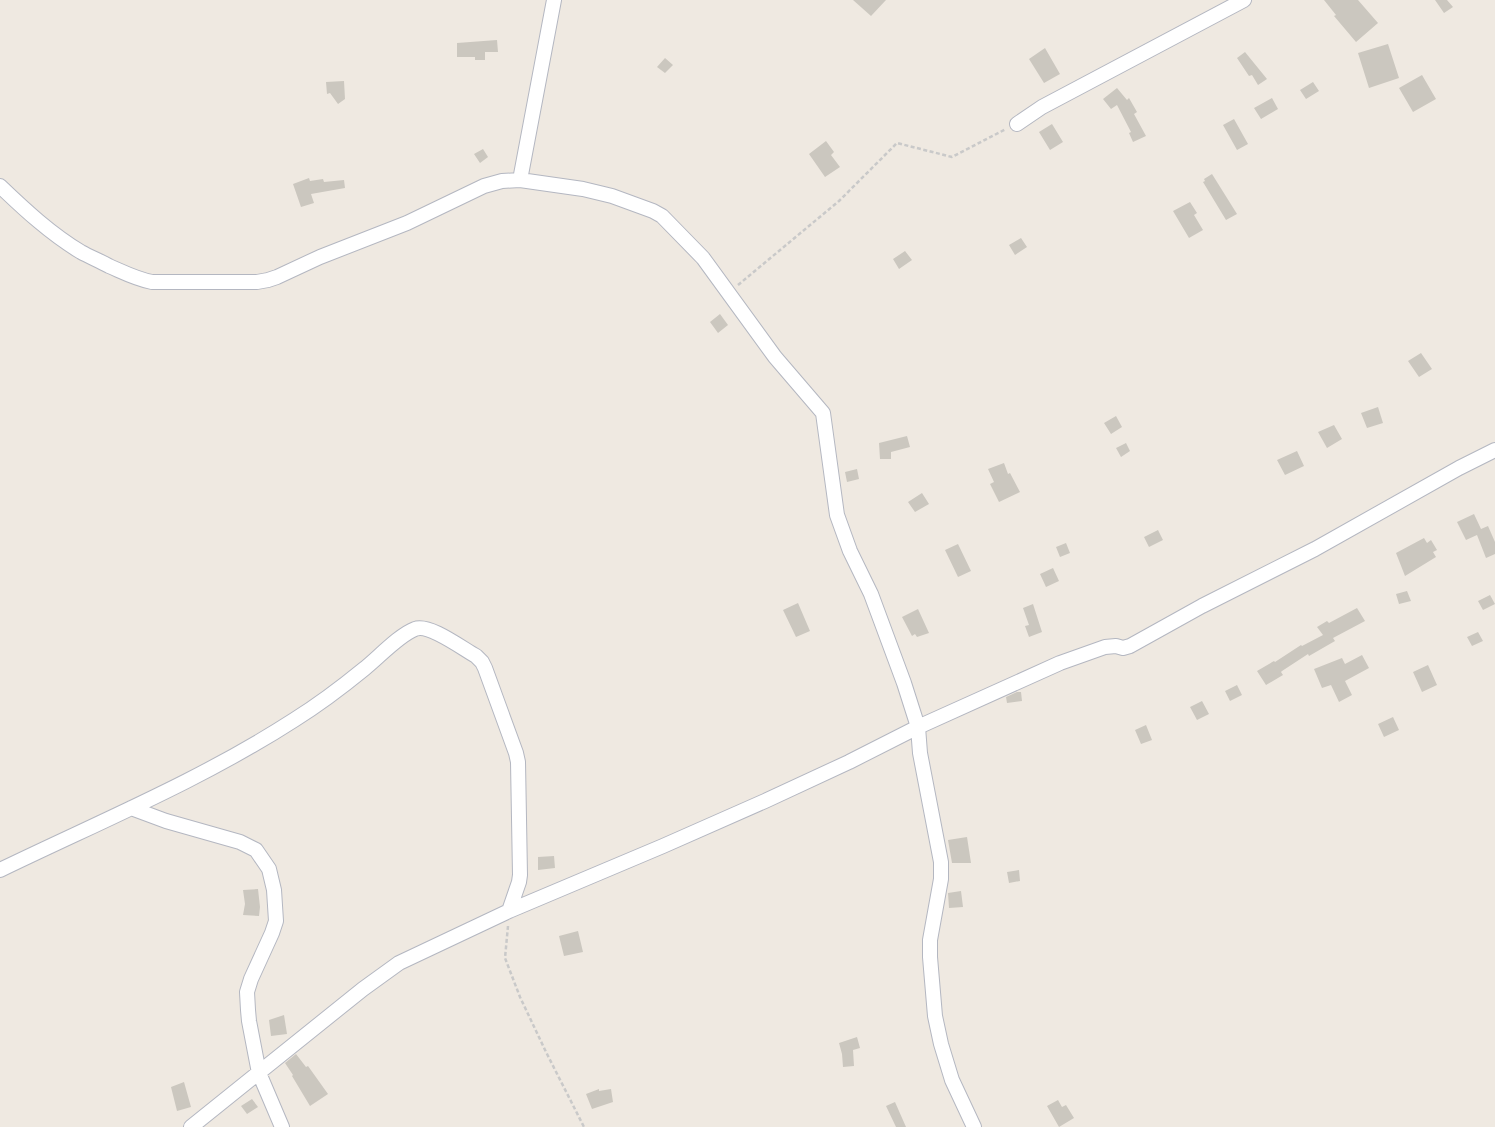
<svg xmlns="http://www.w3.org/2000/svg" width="1495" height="1127" viewBox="0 0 1495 1127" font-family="Jost,sans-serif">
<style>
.building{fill:#cbc7bf}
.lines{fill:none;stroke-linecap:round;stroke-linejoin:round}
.minor-casing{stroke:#b4b7c1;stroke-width:16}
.path{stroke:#c9c9c9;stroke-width:2.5;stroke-dasharray:4 2.5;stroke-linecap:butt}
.minor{stroke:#fff;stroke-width:14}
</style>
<rect width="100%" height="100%" fill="#efe9e1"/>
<!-- building -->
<path class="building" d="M853 0H886L871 16Z
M1324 0H1358L1378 23 1356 42 1334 16 1336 15Z
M1435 0H1447L1453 7 1444 13Z
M497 40 498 52H485V60H475V57H457V43Z
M1388 44 1399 78 1369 88 1358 53Z
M1045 48 1060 74 1044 83 1029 59Z
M1245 52 1267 79 1258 85 1252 75 1249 76 1237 58Z
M665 58 673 65 665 73 657 67Z
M1422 75 1436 99 1413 112 1399 88Z
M344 81 345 99 338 104 330 93 327 94 326 82Z
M1313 82 1319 91 1306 99 1300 90Z
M1117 88 1127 100 1129 98 1137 112 1134 114 1146 136 1133 142 1129 133 1131 132 1117 105 1111 109 1103 99Z
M1272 98 1278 109 1261 119 1254 108Z
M1234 119 1248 144 1237 150 1223 125Z
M1052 124 1063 142 1050 150 1039 132Z
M826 141 834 152 831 155 840 167 825 177 809 154Z
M483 149 488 157 480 163 474 154Z
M1212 174 1237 214 1226 220 1203 182 1205 181 1204 179Z
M309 178 310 181 323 179 324 182 344 180 345 188 311 194 314 203 301 207 293 184Z
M1190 202 1197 213 1194 215 1203 230 1189 238 1173 211Z
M1021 238 1027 247 1015 255 1009 245Z
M905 251 912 260 899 269 893 259Z
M720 314 728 325 718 333 710 322Z
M1421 353 1432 369 1419 377 1408 361Z
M1378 407 1383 423 1367 428 1361 413Z
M1116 416 1122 427 1111 434 1104 423Z
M1334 425 1342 439 1327 448 1318 432Z
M907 436 910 447 891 452V459H880L879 443Z
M1126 443 1130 451 1121 457 1116 448Z
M1297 451 1304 466 1285 475 1277 460Z
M1004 463 1008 474 1010 473 1020 492 999 502 990 484 994 482 988 469Z
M857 469 859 479 847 482 845 472Z
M922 493 929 504 915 512 908 502Z
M1474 514 1481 529 1488 526 1495 542V554L1486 558 1477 535 1466 540 1457 522Z
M1158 530 1163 540 1149 547 1144 537Z
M1424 538 1427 543 1431 540 1437 550 1433 552 1436 557 1405 576 1396 553Z
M1066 543 1070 553 1060 557 1056 547Z
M958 544 971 571 958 577 945 550Z
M1053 568 1059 581 1046 587 1040 574Z
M1407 591 1411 601 1399 604 1396 594Z
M1490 595 1495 604 1483 610 1478 601Z
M798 603 810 631 796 637 783 610Z
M1033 604 1042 632 1029 637 1025 626 1029 625 1023 608Z
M1357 608 1365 621 1333 638 1335 641 1309 656 1308 654 1282 671 1281 672 1283 675 1266 685 1257 671 1274 661 1275 662 1301 645 1302 646 1323 635 1317 627 1327 621 1329 623Z
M918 609 929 633 917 637 915 634 912 636 902 617Z
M1478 632 1483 641 1472 646 1467 637Z
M1362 655 1369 668 1345 681 1352 695 1339 702 1331 685 1322 688 1314 669 1342 658 1345 664Z
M1428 665 1437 685 1422 692 1413 672Z
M1237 685 1242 695 1230 701 1225 691Z
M1017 692H1021L1022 701 1007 703 1006 697Z
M1202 701 1209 714 1197 720 1190 707Z
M1393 717 1399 730 1384 737 1378 724Z
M1146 725 1152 740 1141 744 1135 730Z
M967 837 971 863H952L948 840Z
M554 856 555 868 538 870V857Z
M1019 870 1020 881 1009 883 1007 872Z
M258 889 260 907 259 916 243 915 245 904 243 890Z
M961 891 963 907 949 908 948 893Z
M578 931 583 952 564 956 559 936Z
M284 1015 287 1034 271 1036 269 1020Z
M857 1037 860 1048 853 1050 854 1066 843 1067 842 1054 839 1043Z
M296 1054 306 1067 308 1066 328 1094 310 1106 292 1076 293 1075 285 1063Z
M184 1082 191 1107 177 1111 171 1087Z
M599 1089V1091L611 1089 613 1102 592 1109 586 1094Z
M252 1099 258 1107 247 1114 241 1106Z
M1058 1100 1062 1107 1066 1105 1074 1118 1059 1127 1047 1106Z
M895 1102 906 1127H896L886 1106Z"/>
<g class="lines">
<!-- minor casing -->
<g class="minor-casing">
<path id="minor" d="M1017 124 1042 107 1244 0
M520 180 554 0
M0 186C25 210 51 234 81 252 90 257 100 261 109 266 123 272 136 279 152 282H257L268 280 277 277 320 257 407 223 484 186 502 181 520 180 583 189 612 196 653 211 662 216 703 258 775 357 823 413 837 515 850 551 871 594 904 683 918 727 920 753 941 862V879L930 940V957L935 1016 941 1044 952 1080 974 1127
M131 808 166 821 240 842 256 850 269 869 274 890 276 921 272 933 251 979 247 992 248 1010 249 1021 259 1073 282 1127
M0 870C99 822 201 780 294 720 318 705 342 687 364 669 378 658 399 635 415 629 429 623 463 649 476 656L482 662 485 668 516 753 518 762 520 875 519 882 509 911
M191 1127 363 989 399 963 509 911 663 846 765 801 849 762 918 727 1060 663 1105 647 1116 646 1123 648 1130 646 1202 606 1315 549 1459 468 1495 450"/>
</g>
<!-- path -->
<path class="path" d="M738 285 839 201 897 143 952 157 1006 129
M508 926 505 958 520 997 546 1052 584 1127"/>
<!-- minor -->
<use href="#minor" class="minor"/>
</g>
</svg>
